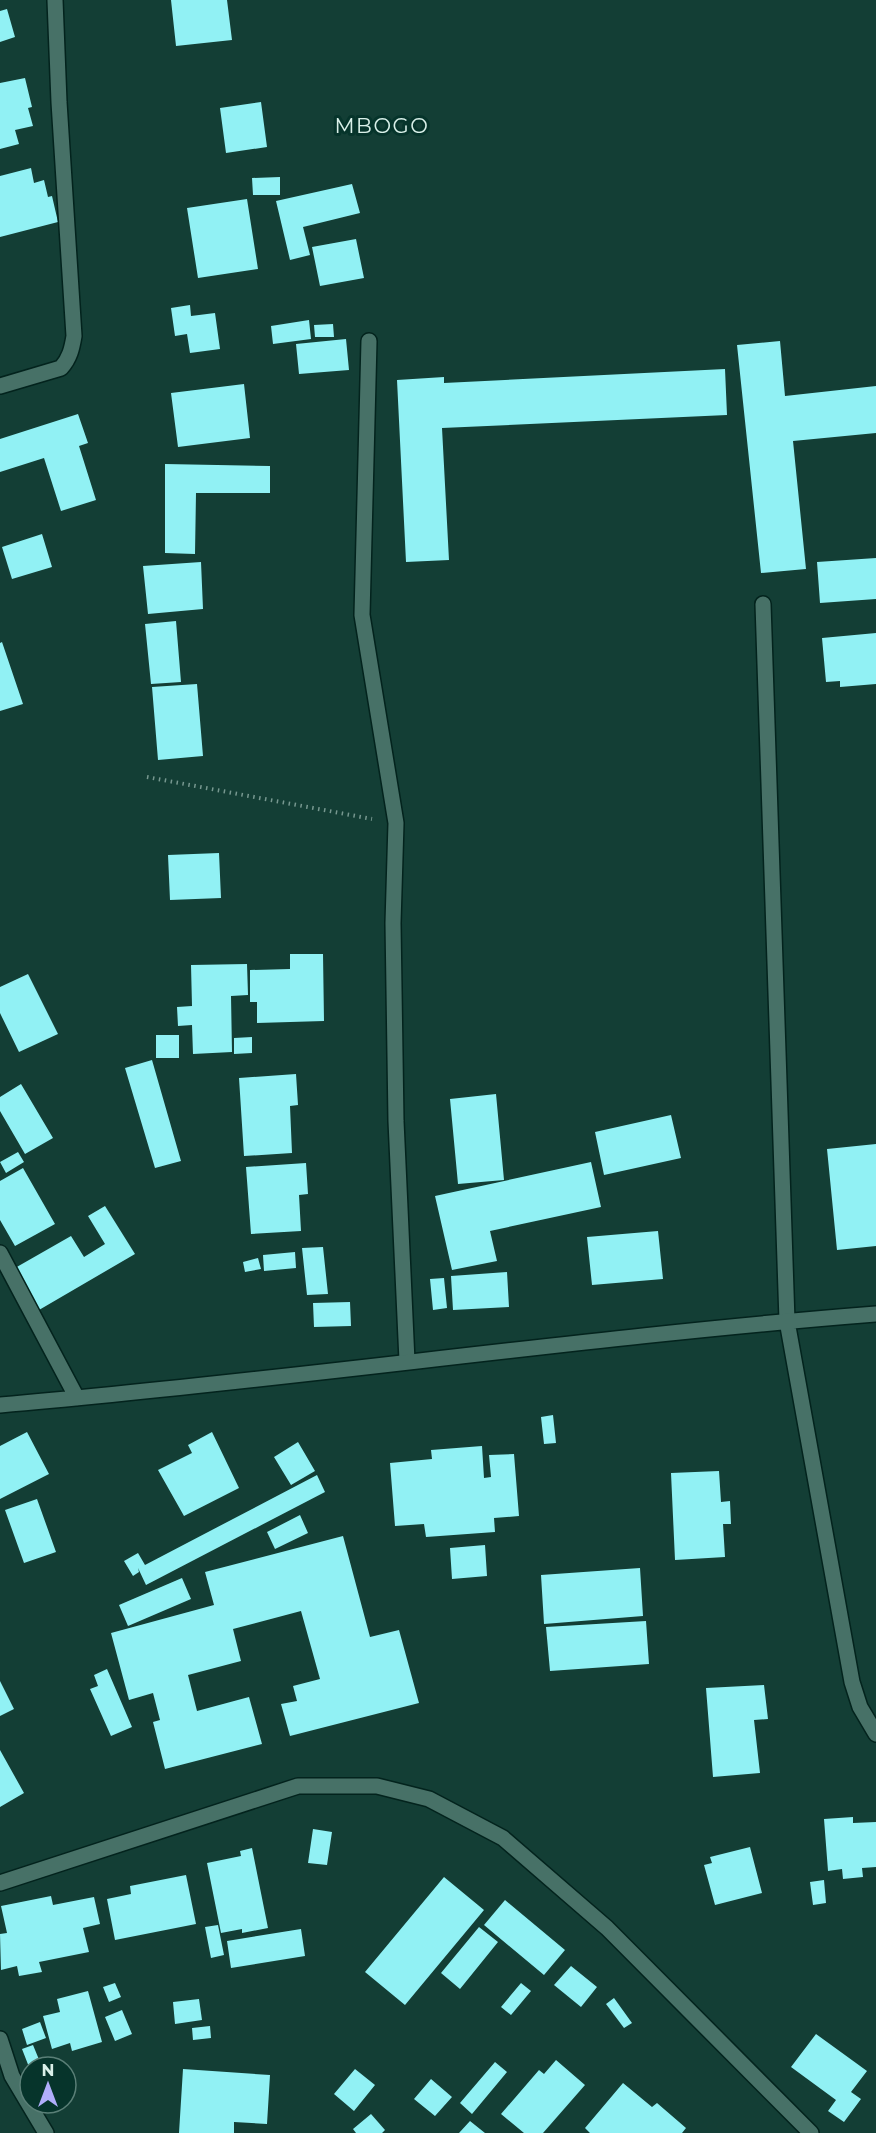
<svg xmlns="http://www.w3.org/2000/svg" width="876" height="2133" viewBox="0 0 876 2133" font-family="Montserrat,sans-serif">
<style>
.building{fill:#91f1f4}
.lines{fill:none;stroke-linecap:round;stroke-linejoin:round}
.service-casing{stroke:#03231d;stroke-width:18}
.minor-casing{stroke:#03231d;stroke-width:18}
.tertiary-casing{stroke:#03231d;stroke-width:18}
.path{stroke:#779890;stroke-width:4;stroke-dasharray:1.5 4.5;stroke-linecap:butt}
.service{stroke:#477167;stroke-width:15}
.minor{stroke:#477167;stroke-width:15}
.tertiary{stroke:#477167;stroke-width:15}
.labels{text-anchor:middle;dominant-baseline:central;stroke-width:6;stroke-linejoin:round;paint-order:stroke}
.quarter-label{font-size:21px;letter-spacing:1.5px;fill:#d9f0e9;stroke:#06342b}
</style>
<rect width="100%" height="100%" fill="#133e35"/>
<!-- building -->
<path class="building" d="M171 0H227L232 40 176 46Z
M7 9 15 37 0 42V11Z
M25 78 32 107 28 108 33 126 15 130 19 144 0 149V83Z
M261 102 267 147 226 153 220 108Z
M31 168 34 183 44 180 48 197 52 196 58 222 0 237V176Z
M280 177V195H253L252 178Z
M352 184 360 213 303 227 310 255 290 260 276 201Z
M247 199 258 269 198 278 187 208Z
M356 239 364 278 320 286 312 247Z
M190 305 191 316 215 313 220 349 190 353 187 334 175 336 171 308Z
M309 320 311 339 273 344 271 326Z
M333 324 334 337H315L314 325Z
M346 339 349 370 299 374 296 344Z
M780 341 785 396 876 386V433L793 441 806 569 761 573 737 345Z
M725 369 727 415 442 428 449 560 406 562 397 380 444 377V383Z
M244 384 250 438 178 447 171 393Z
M78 414 88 443 79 446 96 500 61 511 44 458 0 472V439Z
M165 464 270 466V493H196L195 554 165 553Z
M42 534 52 567 12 579 2 547Z
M876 558V599L820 603 817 562Z
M201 562 203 609 148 614 143 566Z
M176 621 181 682 151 684 145 624Z
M876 633V684L840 687V681L826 682 822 638Z
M2 642 23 704 0 711V643Z
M197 684 203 756 158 760 152 687Z
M219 853 221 898 170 900 168 855Z
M290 954H323L324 1021 257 1023V1002H250V970L290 969Z
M247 964 248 995 231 996 232 1052 193 1054 192 1025 178 1026 177 1007 192 1006 191 965Z
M28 974 58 1034 19 1052 0 1013V987Z
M156 1035H179V1058H156Z
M252 1037V1053L234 1054V1038Z
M152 1060 181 1161 155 1168 125 1068Z
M296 1074 298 1105 290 1106 292 1153 244 1156 239 1078Z
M21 1084 53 1138 25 1154 0 1111V1097Z
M496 1094 504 1180 458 1184 450 1099Z
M671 1115 681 1158 604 1175 595 1132Z
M876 1144V1246L837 1250 827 1149Z
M18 1152 24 1162 6 1173 0 1162Z
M591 1162 601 1207 490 1231 497 1261 452 1270 435 1196Z
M306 1163 308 1194 299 1195 301 1231 251 1234 246 1167Z
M23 1168 55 1224 15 1246 0 1220V1181Z
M105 1206 135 1254 39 1310 15 1268 71 1236 84 1257 105 1244 88 1216Z
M658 1231 663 1279 592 1285 587 1237Z
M323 1247 328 1294 307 1295 302 1248Z
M295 1252 296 1268 264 1271 263 1255Z
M258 1258 261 1269 245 1272 243 1262Z
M507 1272 509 1307 453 1310 451 1276Z
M444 1278 447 1308 433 1310 430 1279Z
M350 1302 351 1326 314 1327 313 1303Z
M553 1415 556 1443 544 1444 541 1417Z
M27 1432 49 1474 0 1499V1446Z
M212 1432 239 1488 184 1516 158 1470 192 1453 188 1445Z
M298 1442 315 1471 291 1485 274 1457Z
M482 1446 484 1478 491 1477 489 1455 514 1454 519 1516 494 1518 495 1532 426 1537 424 1524 395 1526 390 1463 432 1459 431 1450Z
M719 1471 721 1502 730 1501 731 1524H723L725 1557 675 1560 671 1473Z
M317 1475 325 1492 146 1585 138 1568 139 1572 133 1576 124 1561 138 1553 145 1565Z
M37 1499 56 1552 24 1563 5 1510Z
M300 1515 308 1533 275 1549 267 1532Z
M343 1536 370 1637 399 1630 419 1703 290 1736 281 1704 297 1701 293 1686 320 1679 301 1611 233 1629 241 1661 188 1675 197 1711 249 1697 262 1744 165 1769 153 1722 160 1720 153 1693 129 1700 111 1633 214 1605 205 1572Z
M485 1545 487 1576 452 1579 450 1548Z
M640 1568 643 1616 544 1624 541 1575Z
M182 1578 191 1599 128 1626 119 1605Z
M646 1621 649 1664 550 1671 546 1627Z
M107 1669 132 1727 111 1736 90 1689 98 1686 94 1675Z
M0 1681 14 1709 0 1716Z
M764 1685 768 1719 754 1720 760 1773 713 1777 706 1688Z
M0 1750 24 1793 0 1807Z
M853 1817V1823L876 1822V1867L862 1868 863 1877 843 1879 842 1869 828 1871 824 1819Z
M313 1829 332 1832 327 1865 308 1863Z
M750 1847 762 1893 715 1905 704 1865 712 1863 710 1857Z
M252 1848 268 1928 242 1933V1929L221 1933 207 1863 241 1856 240 1851Z
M186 1875 196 1924 115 1940 107 1899 131 1894 130 1886Z
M444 1877 484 1910 405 2005 365 1972Z
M824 1880 826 1903 813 1905 810 1882Z
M51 1896 53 1905 94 1897 100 1924 83 1928 89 1952 39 1962 42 1972 19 1976 17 1966 1 1970 0 1934 7 1933 1 1906Z
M505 1900 565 1950 544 1975 484 1925Z
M218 1925 224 1955 211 1958 205 1927Z
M479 1927 498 1942 460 1989 441 1973Z
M301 1929 305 1956 231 1968 227 1941Z
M571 1966 597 1987 581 2007 554 1985Z
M115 1983 121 1997 109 2002 103 1987Z
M521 1983 531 1991 511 2015 501 2007Z
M88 1991 102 2042 72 2051 70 2043 52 2049 43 2016 60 2012 57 1999Z
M614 1998 632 2023 624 2028 606 2004Z
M199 1999 202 2020 175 2024 173 2002Z
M122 2010 132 2034 115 2041 105 2017Z
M40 2022 46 2038 27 2045 22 2029Z
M210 2026 211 2038 193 2040 192 2028Z
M816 2034 867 2071 851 2092 861 2099 844 2122 828 2111 836 2100 791 2067Z
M33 2045 40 2062 29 2067 22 2049Z
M556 2060 585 2085 543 2133H524L501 2114 539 2070 544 2074Z
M495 2062 507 2072 472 2114 460 2103Z
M183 2069 270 2075 267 2124 234 2122V2133H179Z
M355 2069 375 2085 354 2111 334 2094Z
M431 2079 452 2097 435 2116 414 2099Z
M623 2083 652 2107 657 2103 686 2128 682 2133H590L585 2128Z
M371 2114 385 2130 382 2133H356L353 2129Z
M470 2121 485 2133H459Z"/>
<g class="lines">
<!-- service casing -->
<g class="service-casing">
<path id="service" d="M369 341 362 615 396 823 393 923 396 1121 407 1361
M763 604 787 1321"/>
</g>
<!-- minor casing -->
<g class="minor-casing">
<path id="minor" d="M0 386 61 368C70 358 72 348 74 336L59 102 55 0
M0 1253 77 1398
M787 1321 852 1682 860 1707 876 1734
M0 1405C293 1380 583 1337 876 1314
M0 1883 298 1786H377L429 1799 503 1838 607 1928 811 2133"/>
</g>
<!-- tertiary casing -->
<g class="tertiary-casing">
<path id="tertiary" d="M0 2039 12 2076 46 2133"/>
</g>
<!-- path -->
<path class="path" d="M147 777 372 819"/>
<!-- service -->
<use href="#service" class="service"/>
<!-- minor -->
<use href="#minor" class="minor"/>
<!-- tertiary -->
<use href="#tertiary" class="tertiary"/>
</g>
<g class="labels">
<!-- quarter labels -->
<g class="quarter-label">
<text x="382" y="125">MBOGO</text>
</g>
</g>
<!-- north arrow -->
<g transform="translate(48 2085)"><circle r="28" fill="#06342b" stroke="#5a7f77" stroke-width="1.5"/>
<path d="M0-4.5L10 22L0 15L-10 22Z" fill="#b0aefa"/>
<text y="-9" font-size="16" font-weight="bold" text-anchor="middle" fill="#d9f0e9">N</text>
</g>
</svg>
